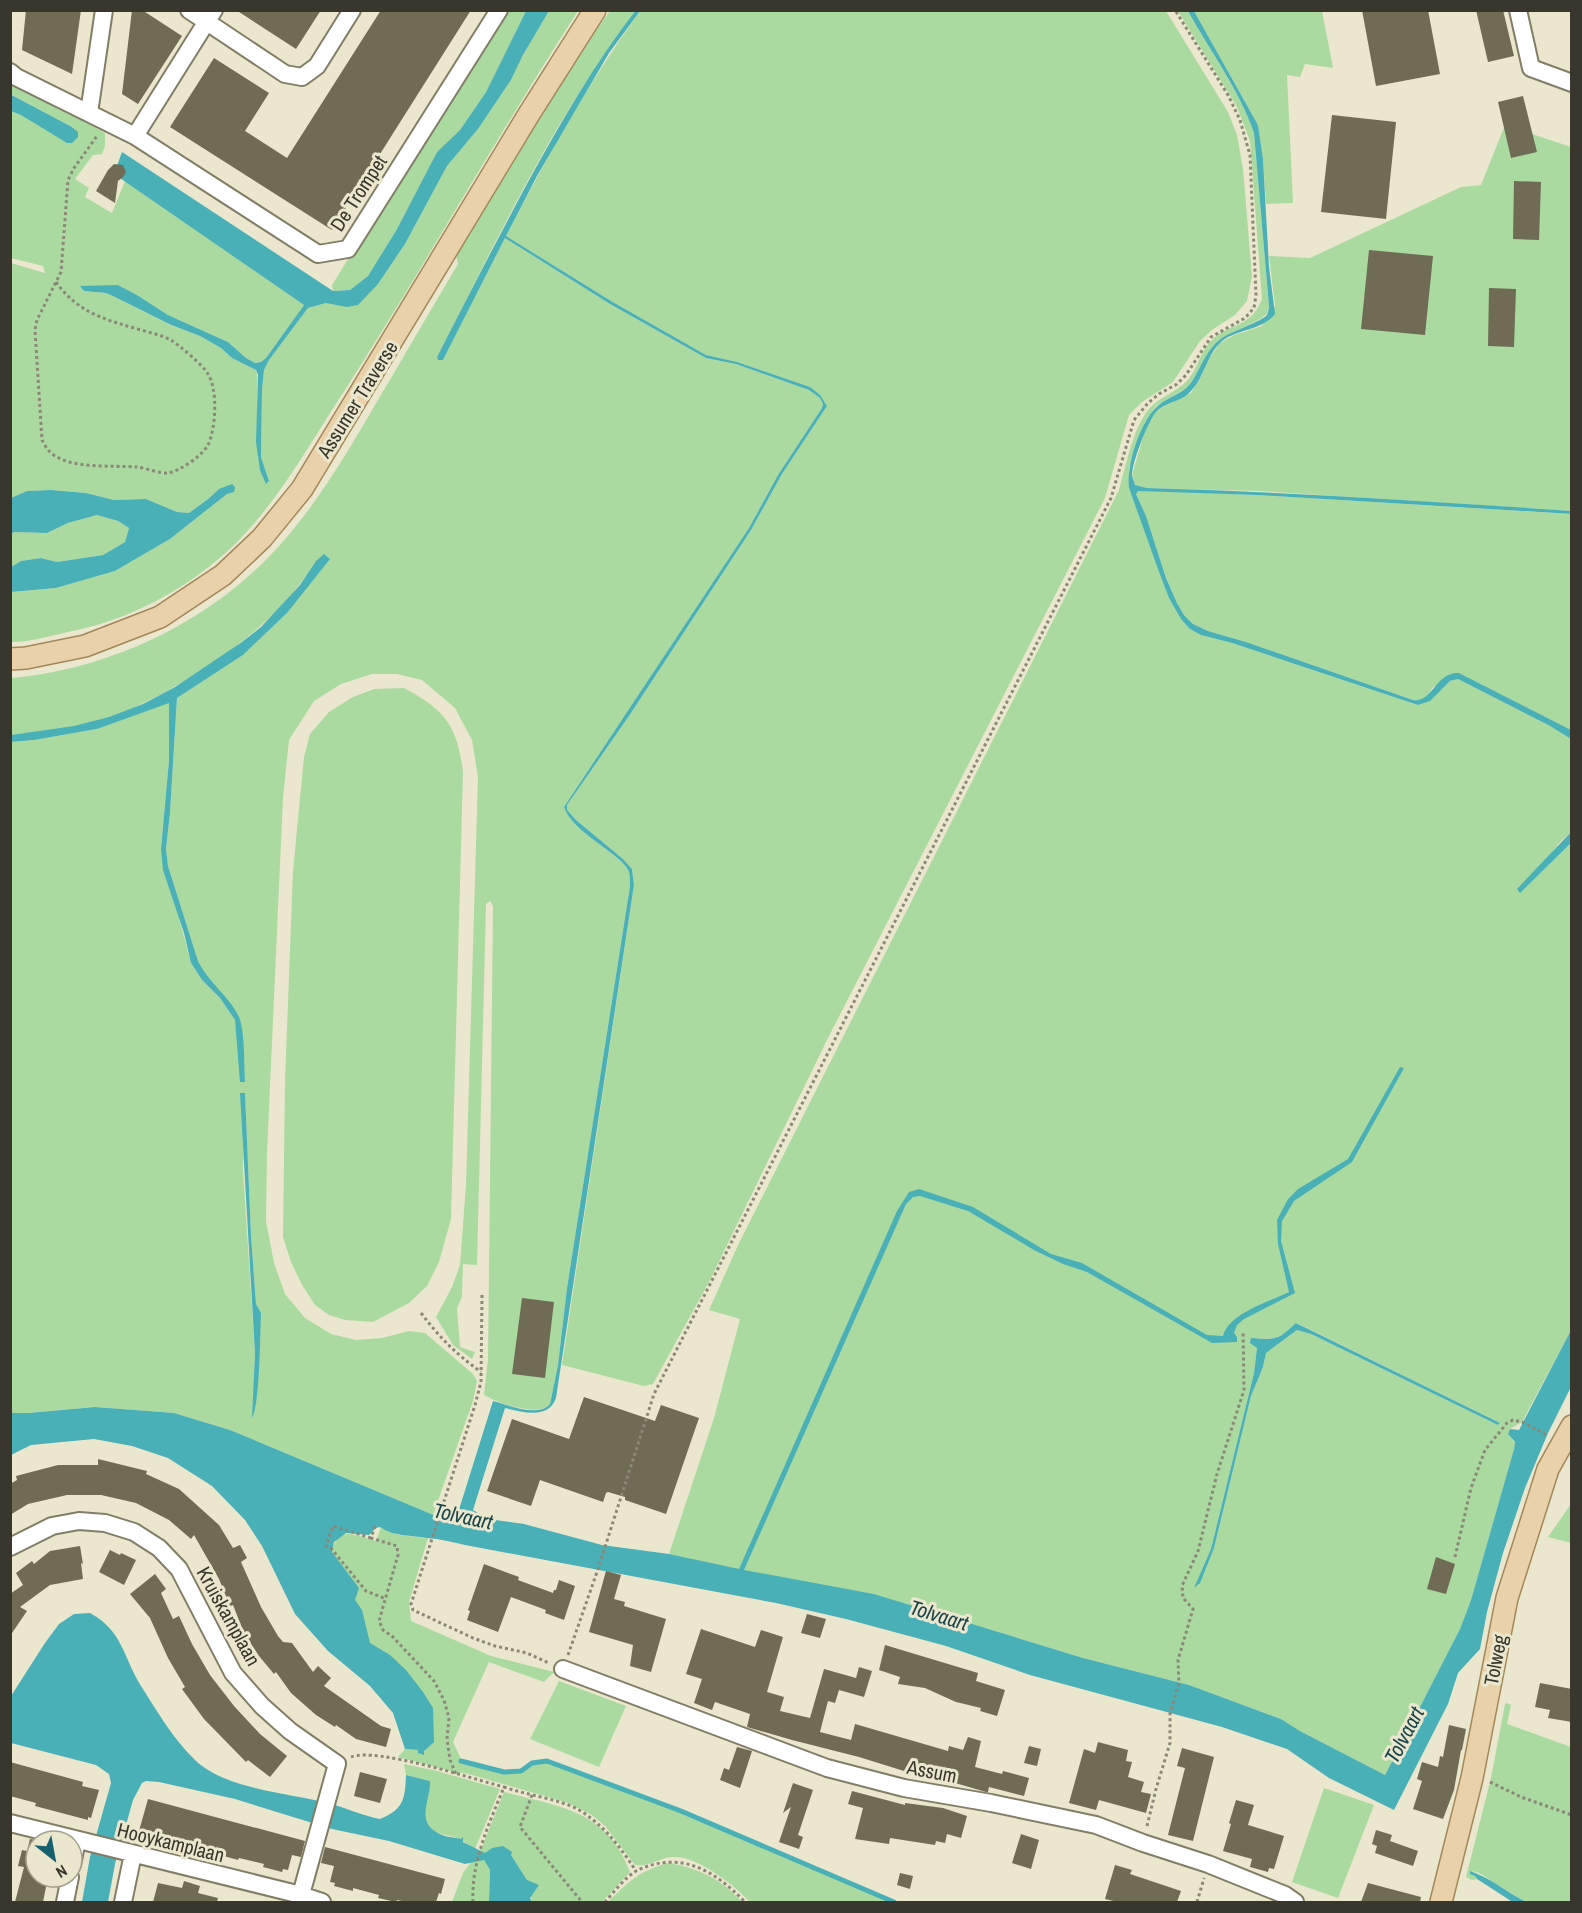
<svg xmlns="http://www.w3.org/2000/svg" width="1582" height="1913" viewBox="0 0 1582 1913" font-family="'Archivo Narrow',sans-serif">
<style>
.green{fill:#abdaa1;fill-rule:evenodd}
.water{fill:#49b0b8}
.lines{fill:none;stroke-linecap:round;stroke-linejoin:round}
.stream{stroke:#49b0b8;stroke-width:5}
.building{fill:#6f6b55}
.minor-casing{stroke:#817d67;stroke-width:20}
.major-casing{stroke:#a28859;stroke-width:24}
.path{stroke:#8b8877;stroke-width:3;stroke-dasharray:3 3;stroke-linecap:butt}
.minor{stroke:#fff;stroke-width:16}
.major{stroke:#e9d2aa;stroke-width:21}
.labels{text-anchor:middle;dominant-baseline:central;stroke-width:6;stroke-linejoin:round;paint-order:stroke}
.street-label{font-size:20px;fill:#39372d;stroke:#ebe7ce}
.water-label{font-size:21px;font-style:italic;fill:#18464a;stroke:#ebe7ce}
</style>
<rect width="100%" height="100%" fill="#ebe7ce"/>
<!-- green -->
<path class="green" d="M503 11H526L486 92 460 130 437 152 397 229 368 276 350 290 333 291 332 285Z
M549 11H578C497 136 424 267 343 393 307 448 272 513 222 556 191 583 151 607 112 620 97 626 80 629 64 633 47 637 28 642 11 642V592L56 588 115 571 170 539 227 494 234 492 219 489 208 499 189 513 177 512 146 499 114 500 86 493 51 490 27 491 11 498V263L45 273 43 266 11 258V111L76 129 11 94V81L105 133V146L102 154 93 155 75 179 89 188 85 197 112 213 125 181 304 305 266 358 261 362 255 363 246 358 228 342 168 315 137 295 118 285 84 291 106 293 115 297 170 325 200 336 221 348 232 358 256 370C258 378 257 386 257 394 257 417 256 465 267 484L269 481 261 457 262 390 264 370 269 360 308 308 326 303 378 284 405 244 447 166 478 129 511 80 523 55Z
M610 11H636C555 115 497 240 437 357L438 360H443L505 238 610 304 706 358 736 364 809 390 820 398 823 404 822 408 778 475 749 528 564 807C572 833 623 854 629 872 630 876 630 882 630 886L567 1288 558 1365 550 1404C538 1418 498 1403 484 1395L488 1359 493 906 490 901 486 904 477 1265 463 1264 462 1297 457 1308 460 1347 475 1352 472 1359 453 1345 436 1317 452 1287 460 1265 466 1185 478 777 472 740 455 708 422 680 397 674H372L341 684 314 701 289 740 283 798 267 1153 266 1221 274 1263 285 1294 305 1318 331 1334 356 1340 382 1338 409 1331 425 1333 473 1374 477 1381 473 1401 433 1515 230 1430 174 1413 95 1407 29 1413H11V742L34 740 97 729 169 702V760L161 849 191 963 202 980 220 998 235 1020 244 1082 234 1009 204 975 198 961 168 866 166 849 170 813 177 698 243 655 287 613 316 561C286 608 253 635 208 666 177 686 145 705 110 717 78 728 44 731 11 735V678C99 670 186 633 252 573 304 526 340 465 375 405 403 358 430 311 458 264L456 255C505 172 551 88 610 11ZM245 1093 251 1236 256 1304 259 1312 253 1416 255 1354 243 1170Z
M640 11H1166L1228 112 1237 135 1243 169 1252 276 1247 301 1235 315 1212 330 1200 341 1173 382 1142 402 1129 415 1105 498 827 1040 709 1282 653 1384 644 1386 562 1365 634 885 632 869 623 859 576 820 567 810V805L629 716 751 530 782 474 827 406 824 401 810 387 737 362 706 355 611 301 506 236C546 159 589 81 640 11Z
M1178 11H1188C1210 51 1239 89 1254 133L1269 306 1267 314C1251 327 1230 330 1215 344L1188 387 1156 406 1145 422 1129 469V488L1181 619 1201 635 1232 643 1418 705 1430 700 1450 681 1458 679 1550 726 1571 739V832L1561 841 1520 892 1571 843V1330L1522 1422 1510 1429 1508 1434 1515 1443 1514 1449 1471 1600 1460 1629 1385 1775 1300 1731 1281 1719 1189 1685 1083 1658 873 1594 744 1571 669 1554 714 1418 740 1319 709 1310 739 1243 1119 490C1126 466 1134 421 1153 405 1163 396 1177 391 1187 381 1197 370 1200 353 1210 342 1227 322 1250 330 1262 299L1250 141 1237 107ZM1297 1323 1500 1423 1498 1425 1311 1334 1297 1330 1266 1353 1263 1367 1251 1396 1214 1548 1195 1587 1211 1549 1254 1373 1257 1348 1251 1338C1277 1340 1277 1339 1297 1323Z
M1194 11H1322L1333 68 1305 64 1300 77 1287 75 1293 203 1266 204 1263 159 1258 125Z
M1505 125 1571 147V511L1258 491 1147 488 1135 485 1132 475 1147 423 1157 410 1191 393 1202 375 1207 361 1220 343 1234 335 1262 326 1275 306 1269 256 1310 258 1461 187 1481 185Z
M1142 490 1257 495 1571 514V730L1459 673 1433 687 1426 698 1419 700H1413L1246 642 1208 631 1193 624 1184 615 1177 603 1166 578 1146 516 1136 494 1138 491Z
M97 515 118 521 129 528 125 542 103 555 57 562 41 558 21 561 11 567 10 534 14 532 47 533 68 523Z
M404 688C445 710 457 725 463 772L451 1219 439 1262 427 1286 409 1303 373 1322 345 1320 329 1315 315 1305 302 1285 291 1262 283 1237 285 1081 293 871 304 757 310 734 329 712 353 697 374 689Z
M1571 1504V1543L1548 1537Z
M381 1527 398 1535 428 1538 409 1602 411 1621 491 1656 554 1672 544 1682 489 1662 453 1742 462 1761 504 1772 521 1771 532 1763 547 1761 681 1811 894 1902H750C734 1885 697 1855 672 1857 659 1858 649 1867 635 1865L605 1826 592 1815 568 1803 465 1773H458L398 1757 405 1749 418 1750 424 1755 347 1623 332 1552C337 1524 356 1536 376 1541Z
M559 1681 626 1706 599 1767 530 1739Z
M1507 1703 1511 1705 1507 1724 1571 1747V1902H1526L1479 1873 1471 1871 1477 1879 1472 1880 1466 1877 1491 1778 1505 1704Z
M404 1764 437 1771 500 1789 475 1849C469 1845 462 1839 455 1837 435 1832 421 1832 425 1804 426 1796 430 1790 430 1781L406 1775Z
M1324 1788 1374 1805 1338 1898 1292 1882Z
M504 1792C560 1807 607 1810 630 1872L602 1902H532L527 1880 511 1855 484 1860 490 1870 489 1902H452L463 1873 482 1847Z
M668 1863C697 1867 723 1880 742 1902H608C628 1882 639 1871 668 1863Z"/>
<!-- water -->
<path class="water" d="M636 10 640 11 609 53 537 176 506 236 611 301 706 355 737 362 810 387 820 395 827 406 782 474 751 530 629 716 567 805V810L576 820 623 859 632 869 634 885 556 1398C548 1420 523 1412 505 1408L473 1510 488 1519 524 1524 602 1545 669 1554 739 1569 897 1211 909 1192 919 1189 973 1207 1051 1254 1082 1263 1207 1335 1223 1336C1229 1313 1269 1302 1289 1292L1278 1244 1277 1220 1288 1199 1298 1189 1348 1159 1400 1067 1404 1068 1352 1162 1294 1201 1282 1221 1281 1241 1295 1293 1244 1319 1237 1325 1234 1333 1237 1337V1342L1212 1343 1087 1272 1063 1264 1034 1250 968 1211 920 1196 913 1197 906 1204 744 1570 874 1594 1083 1658 1189 1685 1281 1719 1300 1731 1385 1775 1460 1629 1471 1600 1514 1449 1515 1442 1508 1434 1510 1429 1519 1430 1571 1330V1387L1548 1433 1525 1488 1503 1553 1487 1612 1480 1649 1458 1673 1448 1704 1394 1810 1329 1778 1287 1749 1222 1727 1030 1675 946 1646 846 1619 776 1603 465 1545C452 1542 440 1539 427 1538 411 1535 394 1537 380 1527L376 1528 369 1535 346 1533 334 1542 332 1552 359 1588 355 1600 362 1610 370 1643 390 1655 406 1670 423 1692 433 1708 434 1742 424 1751V1755L418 1753V1750L405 1749 393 1713 370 1686 328 1651 295 1614 262 1546 245 1520 212 1486 168 1458 132 1446 94 1439 31 1445 11 1455V1413H29L95 1407 174 1413 230 1430 443 1519 457 1516 493 1401C509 1405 538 1418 550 1404L558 1365 567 1288 630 886C630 882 630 876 629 872 623 854 572 833 564 807L749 528 778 475 822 408 823 404 820 398 809 390 736 364 706 358 610 304 505 238 443 360H438L437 357C467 298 497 240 528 182 561 122 594 64 636 10Z
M526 11H549L523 55 511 80 478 129 447 166 405 244 378 284 358 305 347 307 326 303 308 308 269 360 264 370 262 390 261 457 269 481 266 484 260 470 256 442 258 375 256 370 232 358 221 348 200 336 171 325 115 297 106 293 84 291 80 286 118 285 137 295 168 315 228 342 246 358 255 363 261 362 266 358 304 305 114 174 122 152 333 291 350 290 368 276 397 229 437 152 460 130 486 92Z
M1188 11H1194L1258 125 1263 159 1269 267 1275 314C1261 332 1235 328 1219 344 1206 357 1204 378 1191 391 1184 400 1169 402 1159 409 1150 414 1131 465 1132 476 1132 476 1135 484 1135 485L1147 488C1289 492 1430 501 1571 511L1572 514 1257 495 1138 491 1136 494 1146 516 1166 578 1177 603 1184 615 1193 624 1208 631 1246 642 1413 700C1433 703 1435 672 1459 673L1571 730V739L1550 726 1458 679 1450 681 1430 701 1418 705 1232 643 1201 635 1190 629 1181 619 1169 598 1158 569 1129 488C1126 465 1141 418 1160 404 1169 397 1183 393 1190 384 1201 369 1206 349 1222 338 1232 331 1261 322 1267 315 1268 313 1269 308 1269 306L1254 133C1239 89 1210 51 1188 11Z
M10 94 72 127 78 132V137L72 143H67L21 115 11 111Z
M232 484 235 487 234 492 227 494 170 539 115 571 56 588 11 592V567L21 561 41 558 57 562 103 555 125 542 129 528 118 521 97 515 68 523 47 533 14 532 11 534V498L27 491 51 490 86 493 114 500 146 499 177 512 189 513 208 499 219 489Z
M324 554 330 559 287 613 243 655 177 698 170 813 166 849 168 866 198 961C208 982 230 997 239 1017 245 1031 244 1066 245 1082H240L235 1020 220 998 202 980 191 963 184 933 163 870 161 849 169 760V703L97 729 34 740 11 742V735L74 726 109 717 143 704 175 687 242 642 261 627 300 585 316 561Z
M1571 832V843L1520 893 1517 889Z
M240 1093H245L251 1236 256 1304 261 1313C260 1333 260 1404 252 1418L255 1354Z
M1296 1323 1500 1423 1498 1425 1311 1334 1297 1330 1266 1353 1263 1367 1251 1396 1214 1548 1200 1583 1194 1588 1211 1549 1254 1373 1257 1348 1250 1343 1251 1338C1277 1340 1277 1340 1296 1323Z
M90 1613C123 1631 123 1657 141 1686 157 1711 173 1739 195 1760 226 1790 291 1793 332 1804 348 1809 364 1816 380 1819 404 1809 405 1799 406 1775L430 1781C431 1799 415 1822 438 1833 444 1837 453 1837 461 1839L463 1837V1842L485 1853 492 1848 503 1846 512 1852 511 1855 527 1880 539 1885 530 1898 532 1902H489L490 1870 484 1860 465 1864 389 1841 332 1829 235 1799 159 1782 146 1781 142 1783 133 1800 115 1864 108 1902H82L90 1857 111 1783 109 1774 96 1765 11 1743V1696L45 1643 59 1624 74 1614Z
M1470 1871C1491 1878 1507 1892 1526 1902L1511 1901 1477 1879 1475 1876 1470 1874Z"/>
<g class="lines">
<!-- stream -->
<path class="stream" d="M461 1761 504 1772 521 1771 532 1763 547 1761 681 1811 894 1902"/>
</g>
<!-- building -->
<path class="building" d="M26 10H81L72 74 22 50Z
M132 10H142L182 36 138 104 122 94Z
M236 10H321L296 49Z
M381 10H471L332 230 170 127 214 58 269 93 245 131 287 158Z
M1362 10H1428L1440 74 1376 86Z
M1476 10H1503L1514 56 1488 62Z
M1523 96 1537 152 1511 158 1498 102Z
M1332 115 1396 122 1386 219 1321 212Z
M114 164 123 165 126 172 123 177 118 181 115 203 96 191 108 170Z
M1514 181 1541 182 1539 240 1513 239Z
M1369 250 1433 256 1425 335 1361 329Z
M1489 288 1516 289 1514 347 1488 346Z
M522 1298 554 1302 545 1378 512 1374Z
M584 1397 655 1421 661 1405 699 1418 666 1514 625 1500V1497L608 1492 606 1493 603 1502 540 1480 531 1506 487 1491 512 1419 569 1439Z
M98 1459 147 1471 146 1474 179 1489 219 1525 233 1548 240 1545 247 1558 241 1562 261 1607 278 1636 283 1642 292 1643 313 1672 318 1666 331 1678 324 1686 381 1726 391 1729 386 1747 356 1739 336 1725 335 1727 316 1715 291 1693 276 1672 274 1674 259 1656 244 1633 233 1605 230 1606 219 1579 194 1535 191 1539 169 1520 136 1503 101 1495H67L28 1504 10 1515V1484L17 1480 16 1476 58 1465H98Z
M80 1546 83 1564 81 1563 83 1579 50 1585 20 1607 27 1611 10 1636V1594L23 1585 16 1573 32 1561 34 1564 50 1551Z
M110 1550 120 1555 121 1553 136 1560 124 1585 99 1572Z
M1436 1557 1455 1564 1446 1594 1427 1589Z
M484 1564 519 1577 518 1580 553 1593 554 1590H556L559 1580 575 1586 564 1620 545 1613 546 1610 511 1597 498 1632 467 1620 470 1611 468 1610Z
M606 1571 621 1575 614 1599 625 1602 624 1606 666 1619 651 1672 630 1666 633 1645 589 1632Z
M155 1574 166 1589 161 1593 173 1619 179 1616 192 1644 210 1675 234 1706 260 1734 287 1756 270 1777 248 1760 246 1762 204 1719 182 1689 185 1687 168 1658 150 1618 130 1594Z
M807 1614 826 1619 820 1638 801 1633Z
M701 1629 755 1647 761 1630 783 1637 767 1692 784 1697 780 1711 810 1718 824 1669 856 1678 859 1667 872 1671 864 1697 839 1690 835 1703 828 1701 820 1732 851 1740 855 1724 948 1751 949 1746 963 1750 968 1737 981 1741 975 1767 1002 1774 1003 1771 1029 1778 1024 1796 989 1787 988 1792H986L921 1773 920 1776 859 1757 792 1740 747 1727 750 1714 715 1702 712 1710 694 1703 702 1679 686 1674Z
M885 1645 978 1673 976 1681 1005 1690 997 1716 980 1711 981 1708 956 1702 925 1688 898 1684 900 1677 879 1670Z
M1540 1683 1572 1689V1722L1548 1718 1550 1710 1535 1707Z
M1449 1725 1466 1729 1462 1750H1461L1454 1790 1443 1819 1413 1809 1422 1781 1417 1779 1422 1762 1438 1767 1440 1756 1443 1757Z
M1098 1742 1128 1750 1126 1761 1132 1762 1128 1777 1144 1782 1141 1792 1151 1794 1146 1813 1099 1800 1096 1810 1069 1803 1084 1749 1095 1753Z
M1029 1746 1041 1749 1037 1766 1024 1763Z
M737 1747 752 1751 740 1788 720 1780 724 1768 729 1770Z
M1182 1748 1214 1757 1193 1841 1168 1835 1185 1768 1177 1766Z
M10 1762 83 1782 82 1786 99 1790 91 1818 88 1817V1820L35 1806 36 1803 10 1796Z
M360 1772 387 1779 380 1803 354 1796Z
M793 1783 813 1790 798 1835 803 1837 799 1849 779 1842 791 1807 783 1813Z
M852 1791 905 1805V1803L943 1808 967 1816 961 1838 947 1834 945 1843 936 1841 935 1845 890 1838 889 1844 855 1839 863 1808 848 1804Z
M148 1799 305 1841 301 1857 292 1855 288 1870 283 1869 282 1872 263 1867 264 1864 239 1858 238 1860 220 1855V1852L195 1846 194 1848 142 1834V1831H139Z
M1236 1800 1254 1805 1248 1825 1284 1836 1274 1869 1269 1868 1268 1872 1250 1867 1252 1859 1223 1851 1231 1824 1229 1823Z
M1376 1830 1392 1835 1390 1841 1418 1851 1413 1866 1375 1853 1377 1846 1372 1844Z
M1021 1834 1039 1840 1031 1869 1012 1863Z
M30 1839 36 1840V1877H47L46 1887 43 1902H15L24 1867 18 1866 22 1850 27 1851Z
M325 1847 445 1879 441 1894 439 1893 436 1902H407L397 1900 396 1902 378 1898 379 1895 353 1888V1891L334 1886 335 1883 330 1882 334 1866 321 1863Z
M1115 1865 1132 1870 1130 1874 1181 1891 1177 1902H1118L1105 1899Z
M900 1873 913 1876 910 1889 897 1885Z
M184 1881 200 1886 198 1893 218 1898 217 1902H153L158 1883 182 1888Z
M1368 1883 1421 1897 1420 1902H1361Z"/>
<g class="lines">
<!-- minor casing -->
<g class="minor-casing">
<path id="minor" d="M189 10 285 74 302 77 317 66 352 10
M1518 10 1531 68 1572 83
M10 72 16 77 135 136 318 254 348 249 499 10
M89 113 104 10
M135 136 214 10
M10 1547 52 1526 79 1521 105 1523 134 1532 159 1548 179 1569 233 1673 262 1706 290 1731 337 1764 299 1902
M563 1669 827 1768 904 1788 991 1803 1096 1825 1143 1843 1208 1864 1285 1895 1295 1902
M10 1823 301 1895 322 1902
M72 1865 77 1840
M65 1902 70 1877
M123 1902 133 1854"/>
</g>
<!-- major casing -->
<g class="major-casing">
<path id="major" d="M10 659 26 658 85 646 160 617 223 575 262 538 302 489 529 114 595 10
M1441 1902 1472 1778 1507 1598 1548 1469 1572 1426"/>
</g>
<!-- path -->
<path class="path" d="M56 282C78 313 106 320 141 330 151 333 162 335 171 340 179 345 204 366 208 374 218 390 216 428 208 445 202 456 180 471 168 473 161 474 146 468 137 467 113 465 67 470 49 451 46 448 44 443 42 440L35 330 37 320 61 272 68 180 74 168 97 136
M482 1295 481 1382 475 1405 411 1604 413 1610 473 1638 495 1646 527 1653 549 1663
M421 1313C441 1339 455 1353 481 1372
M375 1526 371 1538 397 1546 398 1555 379 1621 383 1630 393 1637 434 1681 444 1700 449 1718 447 1739 450 1760 456 1774
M371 1538 333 1526 326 1546 330 1547 366 1591 386 1599
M1455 1557 1471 1488 1485 1450 1507 1423 1513 1420 1522 1422 1547 1435
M568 1655 597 1572 654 1394 1111 498 1134 420 1148 403 1159 394 1177 384 1186 375 1211 337 1245 318 1254 308 1256 295 1250 155 1240 120 1228 95 1175 10
M351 1757C377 1747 473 1779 504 1787
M1490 1782 1521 1797 1572 1815
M532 1795 520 1827 582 1902
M1147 1826 1156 1789 1170 1743V1714L1179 1683 1178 1660 1193 1609 1183 1598 1182 1586 1198 1551 1217 1474 1244 1390 1243 1331
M473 1902C471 1862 489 1824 504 1787 526 1795 560 1799 579 1810 603 1824 621 1848 636 1871
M605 1902C613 1893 627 1875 638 1870 681 1850 715 1871 745 1902
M1197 1902 1204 1878"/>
<!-- minor -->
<use href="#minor" class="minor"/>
<!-- major -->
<use href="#major" class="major"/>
</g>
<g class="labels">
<!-- street labels -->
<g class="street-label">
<text transform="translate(358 193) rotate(-57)">De Trompet</text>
<text transform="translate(357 399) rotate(-58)">Assumer Traverse</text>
<text transform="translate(229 1616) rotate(61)">Kruiskamplaan</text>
<text transform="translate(1495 1660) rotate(-79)">Tolweg</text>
<text transform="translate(932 1771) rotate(11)">Assum</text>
<text transform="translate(171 1842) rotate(14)">Hooykamplaan</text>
</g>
<!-- water labels -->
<g class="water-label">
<text transform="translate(463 1516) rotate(12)">Tolvaart</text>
<text transform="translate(939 1615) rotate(17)">Tolvaart</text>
<text transform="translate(1404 1735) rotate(-62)">Tolvaart</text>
</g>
</g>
<!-- border -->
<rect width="1582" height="1913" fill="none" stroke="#39372d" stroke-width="24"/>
<!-- north arrow -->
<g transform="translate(54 1859) rotate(149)"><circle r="28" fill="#ebe7ce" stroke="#a4a18e" stroke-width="1.5"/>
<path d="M0-4.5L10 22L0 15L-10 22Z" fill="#17606f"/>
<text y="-9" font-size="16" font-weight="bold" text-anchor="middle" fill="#39372d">N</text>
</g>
</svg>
